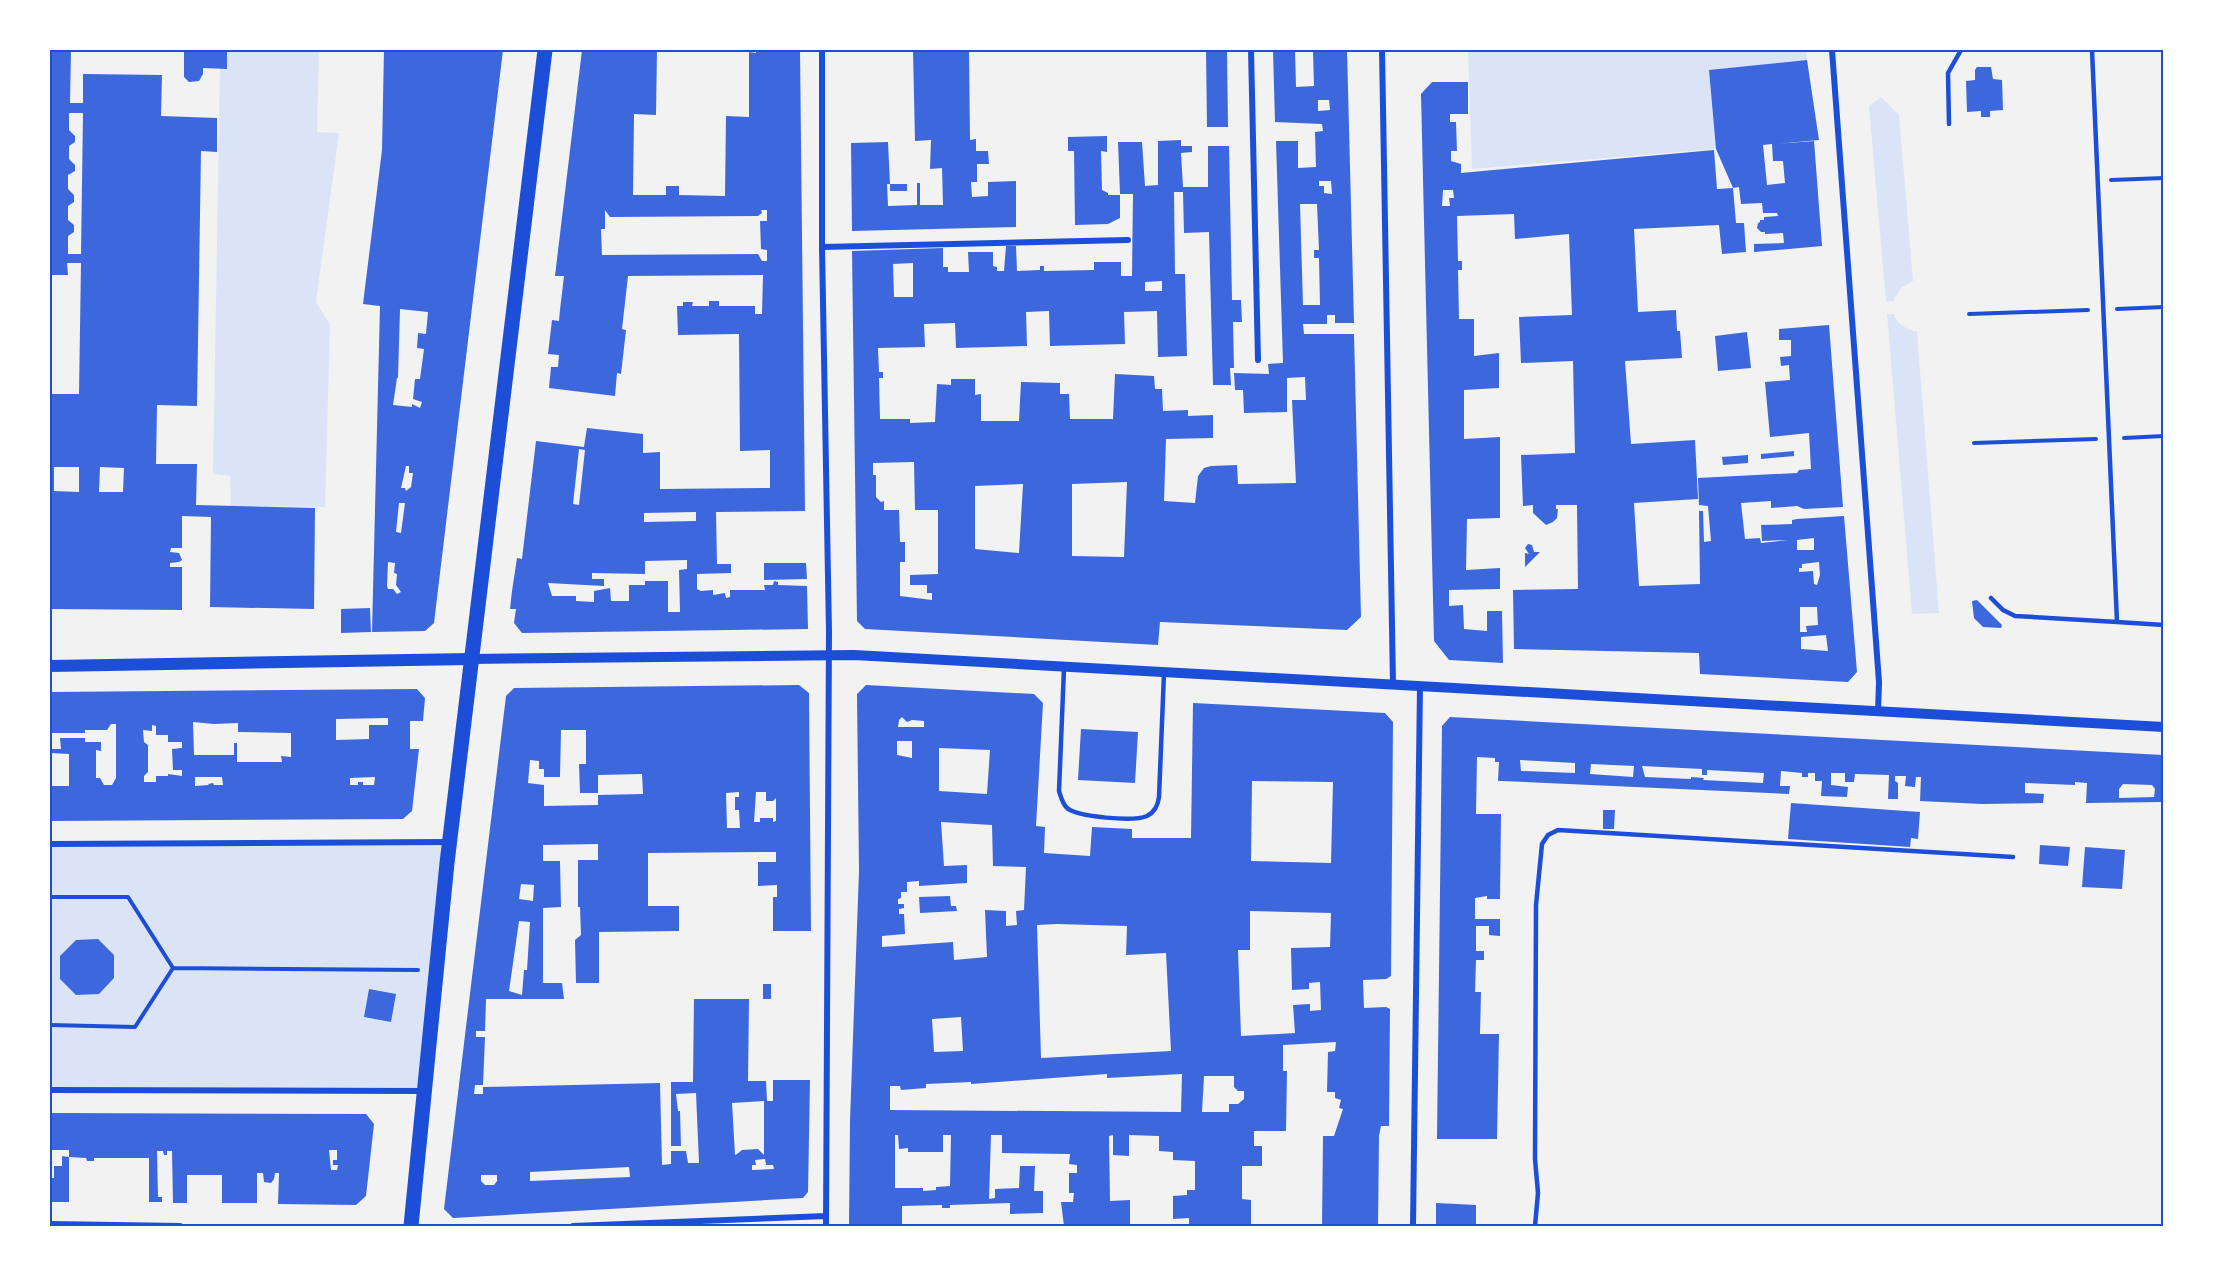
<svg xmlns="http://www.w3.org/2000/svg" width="2213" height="1276" viewBox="0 0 2213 1276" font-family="'Sofia Sans Condensed',sans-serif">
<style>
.green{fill:#dbe4f7}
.building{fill:#3d67dc;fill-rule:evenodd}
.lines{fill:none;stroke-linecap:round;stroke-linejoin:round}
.path{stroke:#1d4ed8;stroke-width:4}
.service{stroke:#1d4ed8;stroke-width:4.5}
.minor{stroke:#1d4ed8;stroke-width:6}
.tertiary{stroke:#1d4ed8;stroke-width:10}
.secondary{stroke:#1d4ed8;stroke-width:12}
.primary{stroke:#1d4ed8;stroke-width:15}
.neatline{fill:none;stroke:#1d4ed8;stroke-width:2}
</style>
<rect width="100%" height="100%" fill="#f2f2f2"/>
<!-- green -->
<path class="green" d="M227 50H319L317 132 339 133 316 302 330 325 325 507 231 506 230 476 213 474 220 69 227 68Z
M1468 50H1806L1807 60 1709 70 1716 149 1472 169Z
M1881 97 1899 115 1913 281 1901 288 1893 301 1886 302 1869 106Z
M1887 314H1894C1897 325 1907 329 1917 332L1939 613 1912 614Z
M450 842 425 1091 50 1090V844Z"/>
<!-- building -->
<path class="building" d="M50 50H71L70 103H83V74L162 75 161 116 217 118V152L201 151 197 406 157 405 156 464H197L196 505 315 508 314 609 210 607 211 517 182 516V548H171L170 552 179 553 182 560 179 562 170 563V567H182V610L50 609V394H79L81 263H67L68 275H50ZM69 113H83L81 254H68V236L74 232V225L68 220V206L74 202V195L68 189V175L75 171V165L69 159V146L75 142V136L69 130ZM54 467H79V492L54 491ZM100 467 124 468 123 492H99Z
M184 50H227V69L203 68V74L199 81 189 82 184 77Z
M384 50H503L434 623 425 631 372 632 380 306 363 304 382 150ZM400 309 428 312 426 334 418 333 417 348 424 349 420 379H415L413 399 422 402 420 408 412 404V407L393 405 397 378H398ZM406 466H409V473H413L411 487 406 491 405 488H401ZM399 503H405L401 533 396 532ZM388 562 395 563 394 573 397 574 396 585 401 592 397 594 393 589H388L387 586Z
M582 50H657L656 115 634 114 633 195H666V186H679V195L725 196 726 116 749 117V52L756 53V50H800L805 511 716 512 717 564H731V573L697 574V589L701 591 713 590V595L725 593 726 598 730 597V590H765L764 585H773L774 581 778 582V585L807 586 808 629 522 633 514 623 516 609H510L512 591 517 558 522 559 536 441 584 447 587 428 643 434V453L660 452V489L770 488V450L740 451 739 334 678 335 677 306H683V302H693L692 306H709V301H719V306H755V314H762L763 275 628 276 622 329 626 330 621 374 617 373 615 396 549 388 551 367H558L559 355 548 354 552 320 559 321 560 310 564 276H555ZM605 210 610 217 758 216 762 213 761 210H767V221H760L761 249 767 250V261H762L758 254 602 255 601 229H605ZM579 449 585 450 579 505 573 504ZM696 512V521L644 522V513ZM687 560V569L679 570 680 612H668V581H645V585H629V601H611L610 588 594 591V602L576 601V596H552L548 583 604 586V579H592V573L645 574V561Z
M913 50H969L970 140 976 139V151H988L989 164H977V182H971L972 197 988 196V182L1016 181V227L852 231 851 143 888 142 890 184H887L888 206 917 205V183H920V205H943L942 168 930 169 931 140 915 141Z
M1206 50H1227L1228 127H1207Z
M1273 50H1295L1296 87 1314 86 1313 51 1347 50 1354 323H1335V315H1327V324H1303L1304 334H1354L1361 617 1347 630 1160 622 1158 645 865 629 857 621 852 251 943 248V267H948V272H969L968 252H993V266L997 267V271H1004L1006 246H1016L1017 271 1040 270V266H1044V271L1094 270V262H1121V276H1132L1133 194H1120L1118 142H1142L1145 186 1158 185V141L1181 140V146H1192V152L1181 153 1183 187H1208V146H1229L1232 300H1241L1242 322H1233L1234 368H1230L1231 385H1213L1209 232 1184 233 1183 192H1174L1175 274H1185L1187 356 1158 357 1157 311 1124 312 1125 344 1050 346 1049 311 1026 312 1027 346 956 348 955 323 924 324 925 347 878 348 879 372H883V378H879L880 419H910V423L935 422 937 384 951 385V379H975V395L981 394V421H1019L1021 382 1060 383V394H1069L1070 419H1113L1115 374 1154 376 1155 389H1162L1163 411 1188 410V416L1213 415V438L1166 439 1164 501 1195 503 1198 476 1204 468 1211 466 1237 465 1238 484 1296 483 1292 400H1306L1305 377 1287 378V412L1244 413 1243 390H1235L1234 373 1269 374 1268 364 1283 363 1276 141H1298V168L1316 167 1315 132 1323 131 1322 124 1275 122ZM1318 100H1329L1330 110 1318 111ZM1319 181H1331L1332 194 1324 193V186H1319ZM1300 204H1317L1319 250H1314V258H1319L1320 305H1303ZM913 263V297H894L893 264ZM1162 281V291H1145V282ZM914 462 915 510H938V574L910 575V585H927V593H932V600L900 596V562H905V542H900L899 510H884V501L881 502 876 497V475H873V463ZM1127 482 1124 557 1072 556V484ZM1023 484 1019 553 975 549V486Z
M1807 60 1819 140 1776 144 1814 141 1822 246 1754 252V244L1784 243 1783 233 1765 234V232H1761L1757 228 1758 223 1760 222V220H1764V217L1778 216 1777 213H1763L1762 203 1741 204 1739 187 1733 188 1736 223H1744L1746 252 1722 254 1719 225 1634 229 1638 312 1676 310 1677 331H1680L1682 358 1625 361 1631 444 1695 440 1698 499 1634 503 1639 586 1700 584 1699 511H1703L1704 542 1711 541 1708 506 1699 505 1698 478 1797 473 1799 470 1811 469 1809 433 1770 437 1765 382 1790 380 1789 365 1781 366 1780 357 1791 356V340H1779V329L1829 325 1843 507 1804 509 1797 506 1771 508V501L1741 503 1745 539 1760 538 1761 543 1789 540 1762 541 1761 525 1792 524V520L1797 519 1844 516 1857 672 1848 682 1700 674 1699 653 1514 649 1513 590 1578 589 1577 505H1556V509H1558L1557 518 1553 522 1546 525 1533 513V505L1523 506 1521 455 1575 453 1573 361 1521 363 1519 317 1572 315 1569 234 1515 239 1514 214 1457 216 1458 261H1462V270H1458L1459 319H1474V356L1499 353V388L1464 390V439L1500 437V518L1467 519 1466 570 1500 568V589L1449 590V606L1463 605 1464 629 1487 631V611H1502L1503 663 1449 660 1434 641 1421 94 1432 82H1468V114H1450V122H1456L1457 151H1451V161L1461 164V173L1714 150 1717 189 1733 188 1716 149 1709 70ZM1772 144 1773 161H1783L1785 183 1767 185 1763 145ZM1443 190H1453L1454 198H1449L1450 206H1442ZM1814 538V550H1797V540ZM1819 562 1820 575 1817 585 1814 584 1813 571 1799 572V568H1802V564ZM1800 607H1817L1818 625 1806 626 1807 632H1800ZM1826 635 1828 651 1801 649V637Z
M1977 67H1991L1993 79 2002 80 2003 110 1990 111V117H1981V111L1967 112 1966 81 1975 80V70Z
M1107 136V152L1101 151 1102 190 1108 193V195H1120V218L1108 224 1075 225 1074 151H1068V137Z
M890 184H907V191H890Z
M1747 332 1751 368 1718 371 1715 336Z
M1794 451V456L1761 459V454Z
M1748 455V463L1723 465 1722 457Z
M1528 544 1532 545 1534 552H1540L1525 567V553L1529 554 1525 548Z
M764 563H806L807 579 764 580Z
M1977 600 2002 625 2001 628 1983 627 1974 618 1972 601Z
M370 608 371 632 341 633V609Z
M799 685 809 693 811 931H773V897H777V885L758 886V862H776V852L648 853V906H679V931L599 932V983H576L575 940 581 935 580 907H578V860H598V844L543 845V861H560L561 907 543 908V983H562L564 999H486L485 1031H476V1037H485L483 1085H475L474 1094H483V1087L660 1083 662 1165 671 1164V1151H686L688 1163H699L696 1093 676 1094 678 1111H680L681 1146H671V1082H693L694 999H749L748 1081H766L767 1101H773V1080H810L808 1192 803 1198 453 1218 444 1209 506 696 514 688ZM561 730H586V764H579L580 793H598V775L642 774 643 794 598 795V805L544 806V785L528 783 530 760 539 761V769H544V777H560ZM739 792V797H735V810H739L740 828H727L726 793ZM756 792H766V801H773L776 798V821L773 822V818H760V822H754ZM521 884 534 885 533 901 519 899ZM519 921 530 922 527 970H524L522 995 509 991ZM764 1101V1155L758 1149 742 1150 737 1154 735 1155 732 1103ZM765 1159 766 1165H773L774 1169 752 1170V1165H756L755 1160ZM629 1167 630 1177 530 1181V1172ZM481 1175H497V1181L494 1185H485L481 1181Z
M866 685 1034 694 1043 703 1036 826 1045 827 1044 853 1090 856 1092 827 1132 829V838H1191L1193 703 1385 713 1393 722 1391 976 1386 979 1363 980 1364 1008 1386 1007 1390 1009 1389 1126H1381L1379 1136 1378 1226H1322L1323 1136H1334L1343 1109 1339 1108 1341 1100 1335 1098V1092H1327L1328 1052 1335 1051 1336 1042 1283 1045V1071H1287L1286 1131H1254V1146H1262V1166H1242V1199L1251 1200V1226H1189V1218L1173 1219V1196L1187 1195V1190H1195V1161L1173 1160V1152L1159 1151V1136L1129 1135V1156L1113 1155V1135L1109 1136 1110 1201 1130 1200V1226H1064L1061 1202H1073L1074 1193H1069V1173H1077V1165L1069 1164 1070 1154 1002 1153V1135H991L989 1199 995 1198V1189L1019 1188 1020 1166H1035L1034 1191H1043V1213L1010 1214V1203L950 1205V1208H942V1205L902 1206V1224L908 1225V1226H849L850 1121 859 871 857 694ZM902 717 907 722 912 720 924 721V727H898L899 720ZM897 741H912V758L897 755ZM939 748 990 750 987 794 939 791ZM1252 781 1333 782 1331 863 1251 861ZM941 822 992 825 993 866 1026 867 1024 910 1016 911 1017 925 1006 926V911L985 910 987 957 954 960 953 942 882 947V936L905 934 904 914H899V909L904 908V904H898V899L901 898V892H907V882L919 881V886L967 883V865L944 866ZM1250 911 1331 913 1330 947 1291 948 1292 990 1309 989V983L1320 982 1321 1010 1310 1011V1004L1293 1005 1295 1033 1241 1036 1238 950H1250ZM1057 924 1127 926 1126 955 1166 953 1171 1051 1041 1058 1037 925ZM961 1017 963 1051 934 1052 932 1019ZM1107 1074V1078L1182 1074 1181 1112 890 1110V1086H900L901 1090 926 1088V1084L971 1082V1084ZM1204 1076H1234V1087L1238 1091H1244V1099L1238 1104H1229V1112H1202ZM895 1135H898L899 1149 908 1148V1152H943V1135H951L950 1186 936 1187V1190L923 1191V1188H895Z
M417 689 425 698 423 721H410V749H419L412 811 403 819 50 821V786H69V754L50 753V749H61L60 738H85V742H101V751L96 750V778H100L104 785H112L116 778V724H111L107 730H85V733H50V692ZM388 718V725H369V739L336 740V719ZM193 722 214 724 238 723V732L291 733V757L281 756 282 762H237V743H234V755H194ZM152 725 156 726V735H168V742H182V748L172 749 173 770H182V776L168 774V776H156V782H144V776L148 772V745L144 742 143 730 152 731ZM195 777H222L223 785H214L213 783 208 784 209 785 195 786ZM375 777 374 785H363V782H358V785H350V778Z
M1450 717 2163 755V802L2086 803 2087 783 2075 782V785L2025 783V793L2044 794 2043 803 1982 804 1920 801 1921 777H1916L1915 787 1905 786 1906 776H1895V781L1898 783V799H1888L1889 775 1855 774 1854 782H1845V773H1831V785L1848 787 1847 797 1821 796 1822 781H1815V773H1808V777H1802V773L1781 771 1780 786H1790L1789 794 1502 781H1498L1499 762H1495V758L1477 757 1476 814H1501L1500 899H1487V896L1475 898V919H1500V936L1489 935V926H1476V951H1484V960H1476L1475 992H1481L1480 1034H1499L1497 1139H1437L1442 726ZM1520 760 1575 763V773L1521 771ZM1591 764 1634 766 1633 777 1590 774ZM1642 766 1702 769V775H1707V770L1764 773 1763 783 1703 780 1704 778 1691 777V779L1645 777ZM2123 784 2152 785 2155 789 2154 797 2119 798V789Z
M1081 729 1138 732 1135 783 1078 780Z
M1791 803 1920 812 1918 839 1911 838 1910 847 1788 839Z
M1603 810H1615L1614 829H1603Z
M2040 845 2070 847 2068 866 2039 864Z
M2085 847 2125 850 2122 889 2082 887Z
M950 896 951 906H956L957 911 920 913 919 897Z
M98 939 114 955V978L99 994 76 995 60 979V956L76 940Z
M763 984H771V999H763Z
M369 989 396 994 391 1022 364 1017Z
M50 1113 366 1114 374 1124 366 1196 356 1205 278 1204 279 1173H275L274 1179 271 1183 264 1182 263 1173H257V1203H222V1175H187V1203H173L172 1151H167V1155H164L163 1151H157L158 1197H162V1202H149V1158H94V1161H87L86 1158 69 1157V1202H50V1178H54V1166H62V1156L69 1157V1150H50ZM329 1150H337V1160H333V1165H338L337 1170H331Z
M1436 1203 1476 1205V1226H1436Z"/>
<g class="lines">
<!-- path -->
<path class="path" d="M2111 180 2164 178
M2117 309 2164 307
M1969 314 2088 310
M2124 438 2164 436
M1974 443 2096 439
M50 897H128L173 968
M173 968 418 970
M50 1025 135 1027 173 968"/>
<!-- service -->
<path class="service" d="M2092 50 2117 622 2164 625
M1949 124 1948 73 1961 50
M1991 598 2003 610 2015 616 2117 622
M1064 668 1059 791C1061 797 1062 803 1067 808 1078 817 1133 822 1147 816 1155 812 1158 805 1159 797L1164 673
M1535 1226 1538 1193 1535 1159 1536 905 1542 844 1548 835 1558 830 2013 857"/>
<!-- minor -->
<path class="minor" d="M822 50V247L829 632 826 1226
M1251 50 1258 360
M1382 50 1393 684
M1832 50 1879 682 1878 712
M822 247 1128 240
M50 844 449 842
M50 1090 424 1091
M50 1224 180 1226
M573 1226 826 1216
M1413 1226 1420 686"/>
<!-- tertiary -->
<path class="tertiary" d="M471 659 854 655 2164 727"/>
<!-- secondary -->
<path class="secondary" d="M50 666 471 659"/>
<!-- primary -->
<path class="primary" d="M411 1226 447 863 545 50"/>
</g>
<!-- border -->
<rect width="2213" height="1276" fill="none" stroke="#ffffff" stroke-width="102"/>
<rect x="51" y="51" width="2111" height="1174" class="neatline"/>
</svg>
